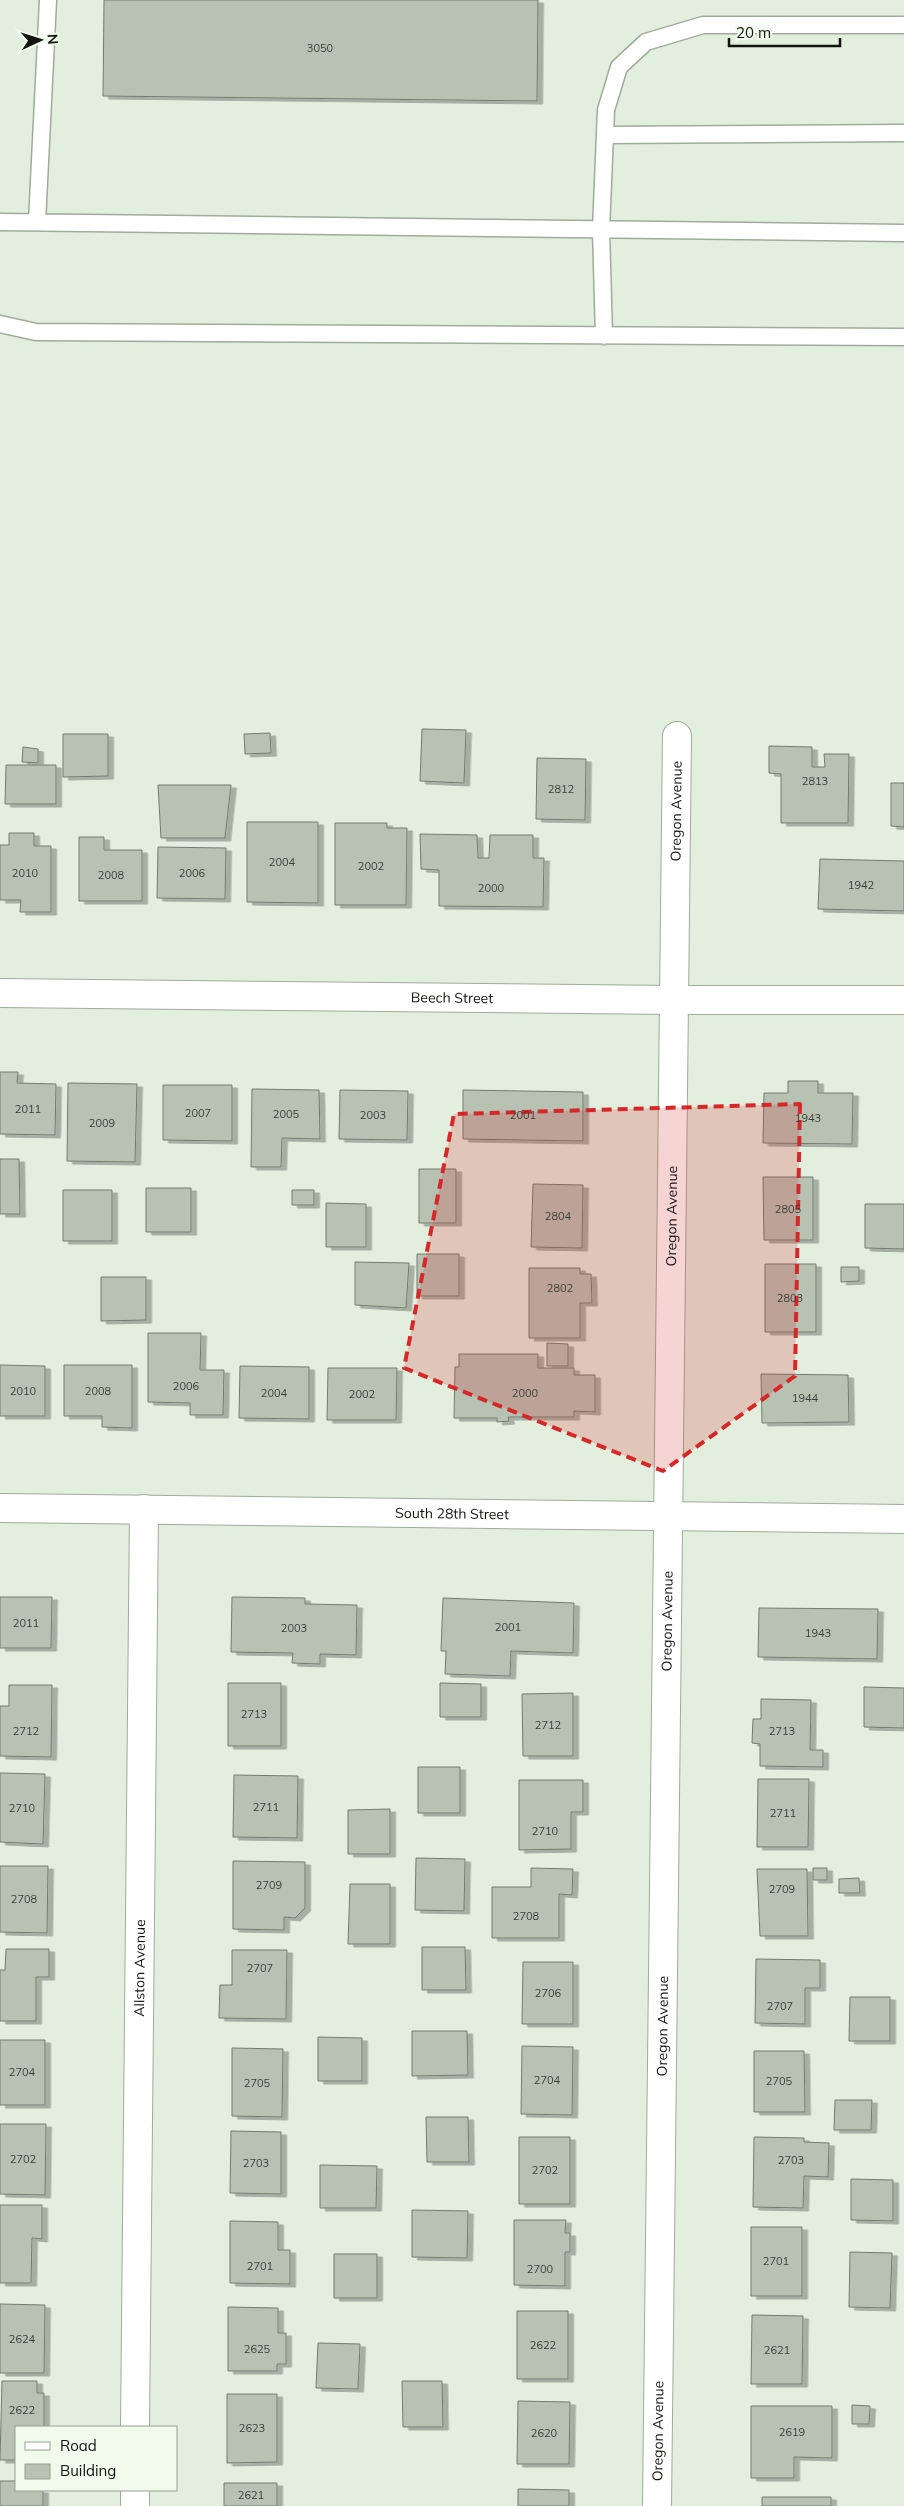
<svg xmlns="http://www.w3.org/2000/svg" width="904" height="2506" viewBox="0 0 904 2506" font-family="Mulish,sans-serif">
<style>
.building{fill:#b7c2b3;stroke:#727c6f;filter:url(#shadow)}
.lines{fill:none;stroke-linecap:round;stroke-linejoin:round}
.lane-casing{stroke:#a0ab9c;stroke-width:19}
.street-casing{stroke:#a0ab9c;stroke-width:30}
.lane{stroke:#fff;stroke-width:16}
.street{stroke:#fff;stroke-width:28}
.marked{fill:#d62828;fill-opacity:0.2;stroke:#d62828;stroke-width:4;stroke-dasharray:10 6;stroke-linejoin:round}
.labels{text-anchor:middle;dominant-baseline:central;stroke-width:4.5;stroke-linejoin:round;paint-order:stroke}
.number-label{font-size:11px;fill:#3a4038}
.street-label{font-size:14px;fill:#11140f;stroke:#f0fbeb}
</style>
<defs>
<filter id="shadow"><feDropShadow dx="5.5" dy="3" stdDeviation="0" flood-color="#0004"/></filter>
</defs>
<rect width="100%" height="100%" fill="#e2eede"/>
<!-- building -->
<path class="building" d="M104 0H538L537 101 103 96Z
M422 729 466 730 464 783 420 781Z
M270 733 271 753 245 754 244 734Z
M63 734H108V776L63 777Z
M769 746 812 747V767H825L824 754H849L848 823H781V774L769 773Z
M23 747 38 749V763L22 762Z
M537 758 586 759 585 820 536 819Z
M6 765H56V804H5Z
M891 783H904V827L891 826Z
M158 785H231L225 838H161Z
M247 822H318V903L247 902Z
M335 823H387V828H407L406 905H335Z
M9 833H34V846H51V912H20L21 900H0V845H9Z
M420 834 477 835 478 858H489L490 835H533V858H544L543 907 439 906V870L421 869Z
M79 837H104V850H142V901H79Z
M158 847 226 848 225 899 157 898Z
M820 859 904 861V911L818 909Z
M0 1072H18L17 1083 56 1084 55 1135 0 1134Z
M788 1081H818V1093H853L852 1144 763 1143 764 1093H788Z
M68 1083 137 1084 135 1162 67 1161Z
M163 1085H232V1141L163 1140Z
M252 1089 319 1090 320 1139 282 1138 281 1167H251Z
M340 1090 408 1091 407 1140 339 1139Z
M463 1090 583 1092V1141L463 1139Z
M0 1159H19L20 1214H0Z
M419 1169H456V1223H419Z
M763 1177H813V1240H764Z
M533 1184 583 1185 582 1248 531 1247Z
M146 1188H191V1232H146Z
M63 1190H112V1241H63Z
M292 1190H314V1205H292Z
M326 1203 366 1204V1247H326Z
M865 1204H904V1249L865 1248Z
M417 1254H459V1296H417Z
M355 1262 409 1263 406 1308 355 1305Z
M765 1264H816V1332H765Z
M841 1267H859V1281L841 1282Z
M529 1268H580V1274H591L592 1303H580V1338H529Z
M101 1277H146V1320L101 1321Z
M148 1333H201L200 1370H224L223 1415H190V1403L148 1402Z
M547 1343 568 1344V1366H547Z
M459 1354H538V1368H574V1375H595V1412L574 1411V1417H508L509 1421 497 1422V1418H454L455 1367H459Z
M0 1365 45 1366V1416H0Z
M64 1365H132V1428L102 1427V1416H64Z
M240 1366 309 1367V1419L239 1418Z
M328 1368H397L396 1420H327Z
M761 1374 848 1375 849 1422 762 1423Z
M0 1597H52L51 1648H0Z
M232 1597 305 1598V1604L357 1605 356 1655 320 1654V1664L292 1663 293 1653 231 1652Z
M443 1598 574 1603 573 1653 511 1651 510 1676 445 1674 446 1651H441Z
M759 1608 878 1609 877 1659 758 1657Z
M228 1683H281V1746H228Z
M440 1683 481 1684V1717H440Z
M9 1685H52L51 1757 0 1756V1706H9Z
M864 1687 904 1688V1728L864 1727Z
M573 1693V1756H523L522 1694Z
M761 1699 811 1700 810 1750H823V1767L760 1766V1744L752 1743 753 1719H761Z
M418 1767H460V1813H418Z
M0 1773 45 1774 43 1844 0 1842Z
M234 1775 298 1776 297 1838 233 1837Z
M758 1779H809L808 1847H757Z
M519 1780H583V1812H571V1849L519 1850Z
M390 1809V1854H348V1810Z
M416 1858 465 1859 464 1911 415 1910Z
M233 1861 305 1862V1908L295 1918 284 1917V1930L233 1929Z
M0 1866H48L47 1933 0 1932Z
M531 1868 573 1869 572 1895 559 1894V1938H492V1887H531Z
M813 1868H827V1880H813Z
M757 1869H807L808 1936H760Z
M859 1878 860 1893H839V1879Z
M350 1884H390V1944H348Z
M422 1947H465L466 1990H422Z
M6 1949H49V1977H36V2021H0V1970H5Z
M232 1950H287L286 2019 219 2018 220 1985H232Z
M756 1959 820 1960V1988H805V2024L755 2023Z
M523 1962H573V2024H522Z
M850 1997H890V2041H849Z
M412 2031H467L468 2075 412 2076Z
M318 2037 362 2038V2081H318Z
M0 2040H45V2105H0Z
M522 2046 573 2047 572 2115 521 2114Z
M232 2048 283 2049 282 2117 232 2116Z
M754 2051H804L805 2112H754Z
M835 2100H872L871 2130H834Z
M426 2117H468L469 2162H427Z
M0 2124H46L45 2195 0 2194Z
M231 2131 281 2132V2194L230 2193Z
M519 2137H570V2204H519Z
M754 2137 804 2138V2142L829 2143 828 2177 804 2176 803 2208 753 2207Z
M320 2165 377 2166 376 2208H320Z
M851 2179 893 2180V2221L851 2220Z
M0 2205H42V2239L32 2238 31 2283H0Z
M412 2210 468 2211 467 2258 412 2257Z
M514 2220H566L565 2233H570V2252H565V2286L514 2285Z
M230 2221 278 2222V2250H290V2284L230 2283Z
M751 2227H802V2296H751Z
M850 2252 892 2253 890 2308 849 2307Z
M334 2254H377V2298H334Z
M0 2304 45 2305 44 2373H0Z
M228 2307 278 2308V2333H286V2364H277V2371H228Z
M517 2311H568V2379H517Z
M752 2315 803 2316 802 2384H751Z
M318 2343 360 2344 358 2389 316 2388Z
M2 2381H37V2393H44V2427H16V2460H0Z
M402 2381H442L443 2427H403Z
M227 2394H277V2462L227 2463Z
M518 2401 570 2402 569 2464H517Z
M852 2405 870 2406 869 2424H852Z
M751 2406H832V2458L794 2457V2478H751Z
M0 2481H16V2490H43V2506H0Z
M224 2483H277V2506H224Z
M518 2489 569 2490V2506H518Z
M762 2497H831V2506H762Z"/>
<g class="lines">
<!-- lane casing -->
<g class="lane-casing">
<path id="lane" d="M605 135 904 133
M0 222 904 233
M37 222 48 0
M0 324 36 332 904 337
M604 336 601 230 606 110 619 67 646 42 703 25H904"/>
</g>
<!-- street casing -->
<g class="street-casing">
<g id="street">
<path id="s1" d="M0 993 674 1000H904"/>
<path id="s2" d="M0 1508 904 1519"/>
<path id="s3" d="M135 2427 144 1509"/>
<path d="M135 2506V2490"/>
<path id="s4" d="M657 2506 677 736"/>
</g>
</g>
<!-- lane -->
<use href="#lane" class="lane"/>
<!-- street -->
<use href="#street" class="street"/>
</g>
<!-- marked area -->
<path class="marked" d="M800 1104 795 1376 663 1471 404 1368 454 1114Z"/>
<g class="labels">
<!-- number labels -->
<g class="number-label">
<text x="320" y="48">3050</text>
<text x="815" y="781">2813</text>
<text x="561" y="789">2812</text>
<text x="282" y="862">2004</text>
<text x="371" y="866">2002</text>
<text x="25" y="873">2010</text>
<text x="192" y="873">2006</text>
<text x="111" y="875">2008</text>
<text x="861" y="885">1942</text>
<text x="491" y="888">2000</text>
<text x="28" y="1109">2011</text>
<text x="198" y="1113">2007</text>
<text x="286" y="1114">2005</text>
<text x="373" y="1115">2003</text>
<text x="523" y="1115">2001</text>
<text x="808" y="1118">1943</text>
<text x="102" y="1123">2009</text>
<text x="788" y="1209">2805</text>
<text x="558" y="1216">2804</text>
<text x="560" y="1288">2802</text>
<text x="790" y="1298">2803</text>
<text x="186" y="1386">2006</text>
<text x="23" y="1391">2010</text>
<text x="98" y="1391">2008</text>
<text x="274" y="1393">2004</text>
<text x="525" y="1393">2000</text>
<text x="362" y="1394">2002</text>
<text x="805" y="1398">1944</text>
<text x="26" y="1623">2011</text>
<text x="508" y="1627">2001</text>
<text x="294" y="1628">2003</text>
<text x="818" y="1633">1943</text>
<text x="254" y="1714">2713</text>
<text x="548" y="1725">2712</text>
<text x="26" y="1731">2712</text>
<text x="782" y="1731">2713</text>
<text x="266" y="1807">2711</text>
<text x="22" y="1808">2710</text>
<text x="783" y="1813">2711</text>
<text x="545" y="1831">2710</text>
<text x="269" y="1885">2709</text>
<text x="782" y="1889">2709</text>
<text x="24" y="1899">2708</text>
<text x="526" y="1916">2708</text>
<text x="260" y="1968">2707</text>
<text x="548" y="1993">2706</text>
<text x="780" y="2006">2707</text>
<text x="22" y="2072">2704</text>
<text x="547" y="2080">2704</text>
<text x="779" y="2081">2705</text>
<text x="257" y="2083">2705</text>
<text x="23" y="2159">2702</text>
<text x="791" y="2160">2703</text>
<text x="256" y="2163">2703</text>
<text x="545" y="2170">2702</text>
<text x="776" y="2261">2701</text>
<text x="260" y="2266">2701</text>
<text x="540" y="2269">2700</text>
<text x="22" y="2339">2624</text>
<text x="543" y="2345">2622</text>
<text x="257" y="2349">2625</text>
<text x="777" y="2350">2621</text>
<text x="22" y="2410">2622</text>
<text x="252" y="2428">2623</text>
<text x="792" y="2432">2619</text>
<text x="544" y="2433">2620</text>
<text x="251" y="2495">2621</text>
</g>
<!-- street labels -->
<g class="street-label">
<text stroke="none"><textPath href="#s4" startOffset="1695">Oregon Avenue</textPath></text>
<text stroke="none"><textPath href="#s1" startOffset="452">Beech Street</textPath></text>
<text stroke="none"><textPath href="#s4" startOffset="1290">Oregon Avenue</textPath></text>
<text stroke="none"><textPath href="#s2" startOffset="452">South 28th Street</textPath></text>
<text stroke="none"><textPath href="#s4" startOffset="885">Oregon Avenue</textPath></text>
<text stroke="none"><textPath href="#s3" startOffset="459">Allston Avenue</textPath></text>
<text stroke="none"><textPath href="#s4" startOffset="480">Oregon Avenue</textPath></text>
<text stroke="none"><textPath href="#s4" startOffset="75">Oregon Avenue</textPath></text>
</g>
</g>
<!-- legend -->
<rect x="15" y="2426" width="162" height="65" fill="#f0fbeb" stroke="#979f93"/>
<rect x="25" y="2442" width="25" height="8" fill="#ffffff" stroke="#979f93"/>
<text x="60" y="2451" font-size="15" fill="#11140f">Road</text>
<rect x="25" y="2464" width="25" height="15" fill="#b7c2b3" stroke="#979f93"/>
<text x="60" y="2476" font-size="15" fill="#11140f">Building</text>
<!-- north arrow -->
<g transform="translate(40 40) rotate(86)" stroke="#f0fbeb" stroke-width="4" paint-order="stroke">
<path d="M0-4L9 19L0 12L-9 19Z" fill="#11140f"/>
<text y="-8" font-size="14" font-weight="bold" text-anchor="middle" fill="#11140f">N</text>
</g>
<!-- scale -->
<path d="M729 38v8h111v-8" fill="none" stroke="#11140f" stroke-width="2.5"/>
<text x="736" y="38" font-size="15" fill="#11140f" stroke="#f0fbeb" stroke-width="4" paint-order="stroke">20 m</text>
</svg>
